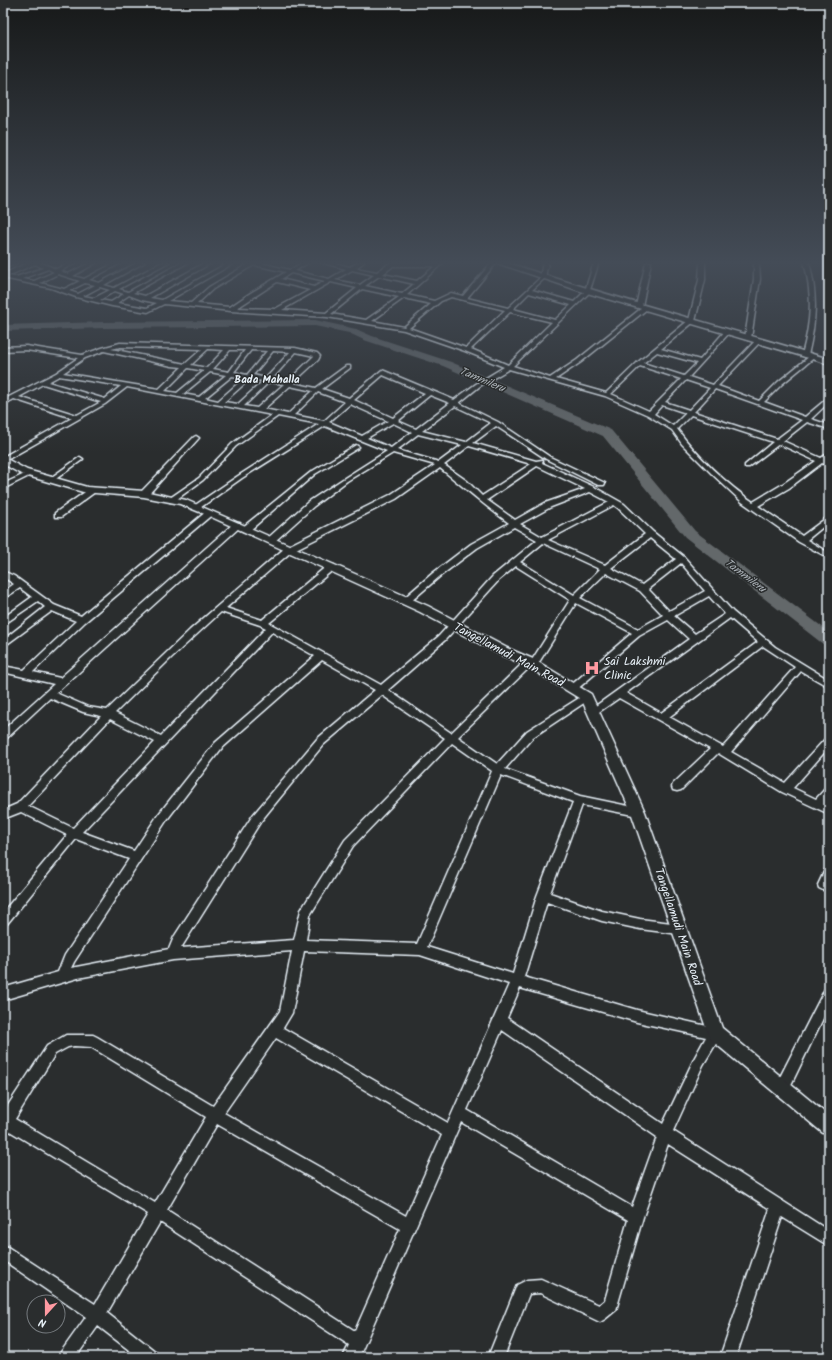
<svg xmlns="http://www.w3.org/2000/svg" width="832" height="1360" viewBox="0 0 832 1360" font-family="Kalam,sans-serif">
<style>
.lines{fill:none;stroke-linecap:round;stroke-linejoin:round}
.river{fill:#63686b;fill-rule:evenodd}
.minor-casing{stroke:#e8f1f8;stroke-width:3}
.major-casing{stroke:#e8f1f8;stroke-width:3}
.minor{fill:#2a2d2e;fill-rule:evenodd}
.major{fill:#2a2d2e;fill-rule:evenodd}
.labels{text-anchor:middle;dominant-baseline:central;stroke-width:3;stroke-linejoin:round;paint-order:stroke}
.far-neighbourhood-label{font-size:11px;font-weight:bold;fill:#e8f1f8;stroke:#2a2d2e}
.far-water-label{font-size:11px;font-style:italic;fill:#acb3b9;stroke:#2a2d2e}
.street-label{font-size:12px;fill:#e8f1f8;stroke:#2a2d2e}
.poi-label{font-size:12px;fill:#e8f1f8;stroke:#2a2d2e;text-anchor:start}
</style>
<rect width="100%" height="100%" fill="#2a2d2e"/>
<filter id="ink" filterUnits="userSpaceOnUse"><feTurbulence type="fractalNoise" baseFrequency=".025" numOctaves="2"/><feDisplacementMap in="SourceGraphic" scale="8" xChannelSelector="R" yChannelSelector="G"/><feConvolveMatrix kernelMatrix="1 2 1 2 8 2 1 2 1" color-interpolation-filters="sRGB"/></filter>
<g filter="url(#ink)">
<g class="lines">
<!-- river -->
<path class="river" d="M315 320 356 329 372 336 451 362 611 430 695 531 829 632V646L823 644 685 537 603 436 443 366 364 340 349 333 315 326 104 328 3 331V325L104 322Z"/>
<!-- minor casing -->
<g class="minor-casing">
<path id="minor" d="M10 262H18L3 269V265Z
M30 262H39L56 269 71 262H78L60 271 68 274 91 262H98L73 276 84 279 116 262H123L89 280 99 283 138 262H145L104 285 114 288 162 262H169L119 289 128 292 182 262H189L133 293 145 296 206 262H213L150 298 162 300 229 262H236L168 301 191 303 209 287 248 264 243 262H256L290 270 303 262H309L295 271 329 279 346 269 320 262H331L350 267 358 262H364L356 268 377 272 391 262H444L407 295 434 301 451 293 463 296 492 262H497L467 298 508 308 540 278 543 262H548L545 278 532 290 574 302 585 291 594 262H599L589 293 513 366 550 378 577 360 643 307H647V309L581 362 556 379 606 393 637 363 689 320 699 280 700 262H705V280L695 321 661 349 700 360 725 331 730 332 689 377 713 385 756 340H760V342L718 386 759 401 778 382 810 356 815 357 782 384 764 402 805 417 829 397V402L811 419 829 425V429L807 422 783 441 821 458 829 453V458L826 460 829 461V466L822 463 789 488 758 506 802 536 829 516V522L807 540 829 553V558L799 542 742 502 712 474 682 444 672 430 648 415 605 396 509 369 480 386 459 403 498 422 550 457 605 483 604 485H598L546 459 496 426 473 443 536 461 542 460 543 461 542 463 594 487 624 504 653 532 684 557 733 612 775 647 829 680V687L801 671 731 752 785 783 826 738 829 737V747L793 788 816 799 825 789 829 788V799L825 803 829 805V814L782 792 718 753 681 790 677 791 673 790 672 787 673 784 710 749 619 698 596 714H590L588 712 590 710 689 639 668 620 639 636 575 691 572 692 567 689 569 687 632 633 576 603 536 667 533 668 530 667 458 737 497 764 527 731 584 695H590L592 697 590 699 533 737 505 769 580 796 638 808 642 809 643 812 642 815 638 816 582 805 550 893 602 911 640 919 679 924 683 925 685 929 683 933 679 934 640 929 602 921 547 902 524 977 637 1010 720 1029 722 1033 720 1037 703 1065 673 1131 829 1231V1246L782 1217 736 1357H720L770 1209 668 1144 643 1217 616 1310 605 1319 600 1322 540 1293 529 1294 504 1357H488L517 1285 527 1280 541 1279 599 1305 605 1300 628 1220 461 1122 359 1357H343L349 1345 160 1222 107 1313 156 1352 159 1357H138L98 1326 76 1357H58L61 1352 86 1317 3 1260V1244L95 1304 148 1214 8 1130 3 1132V1113L47 1046 66 1035H93L97 1037 213 1106 280 1011 292 951 173 960 78 978 3 1000V988L58 972 65 955 129 859 76 839 7 924 3 925V912L67 835 21 812 3 819V810L17 804 101 716 83 712 50 698 6 739 3 740V730L54 684 3 672V666L24 670 76 621 52 611 3 647V640L45 607 38 601 3 625V618L32 597 20 588 3 599V592L14 584 3 577V571L14 576 54 605 81 616 207 511H210L214 513 85 622 33 672 60 678 234 523H240V527L56 693 88 707 107 710 190 630 286 547 390 495 435 465 393 453 347 481 314 506 274 542H268V538L308 502 343 479 387 451 325 426 242 478 197 510 193 508 194 506 238 476 319 424 278 416 236 446 203 480 173 502H170V498L199 478 232 444 272 415 127 387 105 404 3 462V457L72 418 14 399 3 405V400L56 373 78 358 26 350 3 351V347L26 346 82 355 102 348 120 343 295 348 317 353 320 356 318 360 293 383 316 388 346 366H350V368L322 389 349 398 382 370 454 400 476 384 504 367 465 351 404 330 327 317 231 311 164 304 148 312 112 306 76 297 51 288 3 278V274ZM35 264 43 268 16 277 8 276ZM254 265 286 272 249 294 230 307 197 304 213 289ZM393 266H435L417 281 383 274ZM48 269 54 272 34 281 22 279ZM352 270 374 275 360 285 335 280ZM291 273 325 281 314 287 281 279ZM58 274 80 281 64 289 40 283ZM379 276 414 284 402 294 365 286ZM277 282 310 290 275 309 237 308ZM331 282 357 288 326 313 282 310ZM85 283 95 285 78 294 69 291ZM100 287 110 290 94 298 83 296ZM362 289 399 297 366 320 331 314ZM115 291 124 294 111 302 100 300ZM529 293 571 305 555 320 513 309ZM129 295 142 300 157 303 147 308 117 303ZM451 297 505 310 466 348 409 328 441 301ZM404 298 431 304 404 327 372 321ZM510 312 552 322 508 365 471 349ZM120 347 202 349 185 364 111 349ZM208 349 224 350 207 368 191 365ZM230 350H245L229 372 213 369ZM251 350 267 351 247 375 234 372ZM104 351 172 366 182 367 159 389 63 373 85 358ZM273 351 290 352 266 378 253 375ZM296 352 314 356 288 381 272 379ZM657 352 697 363 684 376 643 363ZM640 366 681 379 649 411 611 394ZM188 368 204 371 177 393 165 391ZM210 372 226 375 199 397 183 394ZM383 375 425 393 393 418 354 400ZM59 376 121 386 105 399 48 382ZM232 376 244 378 218 401 205 398ZM250 379 263 381 238 404 224 402ZM686 380 710 388 689 410 665 402ZM269 382 284 384 257 408 244 406ZM43 384 101 402 77 415 19 397ZM290 386 313 391 288 414 264 409ZM715 389 802 420 777 439 694 412ZM318 392 345 402 324 421 294 415ZM430 395 450 403 416 429 398 421ZM350 404 388 421 362 436 329 422ZM662 405 686 413 673 426 654 414ZM455 406 491 423 466 442 422 431ZM691 415 773 442 745 465V467H749L779 444 816 461 783 484 753 502C726 484 697 456 677 429ZM393 423 412 432 391 448 367 438ZM418 434 462 445 439 462 397 450ZM469 446 531 464 482 496 467 481 444 465ZM537 466 585 489 545 503 515 520 487 500ZM440 468C463 486 485 506 509 523L471 544 433 573 403 599 402 601 403 603H409L439 577 477 548 514 527 537 540 493 576 439 636 381 685 269 623 334 569 335 567 334 565H328L262 620 226 608 292 551 396 499ZM590 492 609 502 542 537 520 524 551 507ZM614 505 618 508 645 534 605 565 548 540ZM650 538 676 559 642 585 611 568ZM543 543 597 568 600 569 574 595 520 562ZM681 563 705 591 669 611 648 589ZM516 566 570 600 532 660H526L451 733 388 690 445 640 499 580ZM606 573 640 591 663 615 638 629 580 598ZM709 596 725 614 695 634 674 616ZM221 612 260 625 266 628 161 736 115 713 171 658ZM730 618 758 642 661 713 626 693ZM272 632 315 656 215 743 158 815 134 851 82 832ZM763 646 795 667 723 747 669 717ZM322 660 375 690 317 739 253 815 174 937 169 949 71 968 74 962 166 821 221 749ZM382 695 445 738 345 840 301 910 294 940 181 948 261 821 323 745ZM110 719 155 742 73 828 28 806ZM452 743 492 771 417 944 306 940 310 915 353 846ZM501 775 573 802 537 896 513 974 427 947ZM304 951 420 955 509 984 448 1123 283 1028 292 1013ZM520 988 637 1022 706 1037 695 1057 663 1124 507 1018ZM502 1030 657 1137 632 1207 467 1110ZM276 1038 442 1135 406 1216 224 1113ZM74 1046 91 1047 206 1117 155 1203 15 1119 55 1054 68 1047ZM217 1124 400 1229 355 1331 167 1210Z
M646 262H651L642 306 639 308 636 306Z
M754 262H759L760 279 751 338 748 340 745 338 754 279Z
M804 262H809C818 296 816 322 808 355L805 357 802 355C811 322 813 296 804 262Z
M829 262V264L827 263V262Z
M196 436 199 438 198 439 147 496H141V492L194 437Z
M356 445 359 447 358 448 315 474 249 531H243V527L311 472Z
M80 457 83 459 82 460 53 481H49V479Z
M29 472 33 474 3 489V484Z
M88 490H91L95 492 61 517H55V513Z
M829 868V884L827 888 823 890 819 888 818 885 825 870Z
M829 987V1006L787 1093 782 1094 777 1093 776 1088 777 1083 825 989Z"/>
</g>
<!-- major casing -->
<g class="major-casing">
<path id="major" d="M494 262H505C612 298 721 326 829 359V364L577 290Z
M3 457 27 470 87 487 144 491 186 500 428 606 507 648 533 659 591 694 645 812 722 1028 829 1116V1136L823 1133 710 1039 631 812 582 700 525 665 499 654 420 612 207 515 180 504 144 497 83 492 21 474 3 464Z"/>
</g>
<!-- minor -->
<use href="#minor" class="minor"/>
<!-- major -->
<use href="#major" class="major"/>
</g>
</g>
<!-- sky -->
<linearGradient id="sky" x2="0" y2="1"><stop stop-color="#171919"/><stop offset="0.58" stop-color="#444c57"/><stop offset="1" stop-color="#444c57" stop-opacity="0"/></linearGradient>
<rect width="832" height="453" fill="url(#sky)"/>
<!-- icons -->
<defs>
<g id="hospital-bare" transform="scale(1.2)"><path d="M-5-5h3v3.5h4V-5h3V5h-3V1.5h-4V5h-3Z" fill="#ff9aa2" stroke="#2a2d2e" stroke-width="2.5" paint-order="stroke"/></g>
</defs>
<g fill-rule="evenodd">
<use href="#hospital-bare" x="592" y="668"/>
</g>
<g class="labels">
<!-- far-neighbourhood labels -->
<g class="far-neighbourhood-label">
<text x="267" y="380">Bada Mahalla</text>
</g>
<!-- far-water labels -->
<g class="far-water-label">
<text transform="translate(482 380) rotate(23)">Tammileru</text>
<text transform="translate(745 576) rotate(37)">Tammileru</text>
</g>
<!-- street labels -->
<g class="street-label">
<text transform="translate(509 655) rotate(28)">Tangellamudi Main Road</text>
<text transform="translate(678 927) rotate(71)">Tangellamudi Main Road</text>
</g>
<!-- poi labels -->
<g class="poi-label">
<text x="604" y="661">Sai Lakshmi<tspan x="604" dy="14">Clinic</tspan></text>
</g>
</g>
<!-- margin -->
<rect width="832" height="1360" fill="none" stroke="#2a2d2e" stroke-width="16"/>
<rect x="8" y="8" width="816" height="1344" fill="none" stroke="#e8f1f8" stroke-width="1.5" filter="url(#ink)"/>
<!-- north arrow -->
<g transform="translate(46 1314) rotate(201)"><circle r="19" fill="#2a2d2e" stroke="#767b7f"/>
<path d="M0-3L7 15L0 10L-7 15Z" fill="#ff9aa2"/>
<text y="-6" font-size="11" font-weight="bold" text-anchor="middle" fill="#e8f1f8">N</text>
</g>
</svg>
